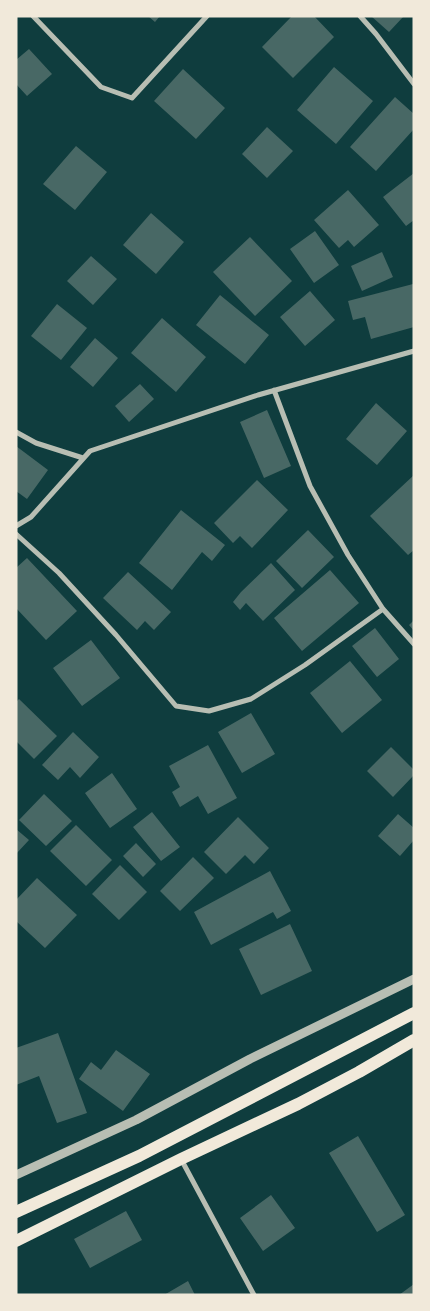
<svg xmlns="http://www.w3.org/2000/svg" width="430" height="1311" viewBox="0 0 430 1311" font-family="Signika,sans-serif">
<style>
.building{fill:#486865}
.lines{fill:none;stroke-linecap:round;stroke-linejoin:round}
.minor{stroke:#b8beb3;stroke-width:5}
.tertiary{stroke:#b8beb3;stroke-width:9}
.primary{stroke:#f1e9da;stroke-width:12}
</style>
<rect width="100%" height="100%" fill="#0f3d3e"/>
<!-- building -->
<path class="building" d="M148 16H160L155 22Z
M292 16H314L334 37 293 78 262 47Z
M371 16H404L389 32Z
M29 49 52 74 27 96 16 84V60Z
M334 67 373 101 336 144 297 110Z
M183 69 225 108 196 139 154 101Z
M395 97 414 114V129L376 171 350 147Z
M267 127 293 151 267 178 242 154Z
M76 146 107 172 75 210 43 184Z
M414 173V220L406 226 383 197Z
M348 190 379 225 354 247 348 240 339 248 314 220Z
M151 213 184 242 156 274 123 245Z
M315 231 339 265 314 283 290 249Z
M250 237 292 281 255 316 213 272Z
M382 252 393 277 362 291 351 266Z
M91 256 117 279 93 305 67 281Z
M413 284 414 327 371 339 365 317 353 320 348 301Z
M310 291 335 320 305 346 280 317Z
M220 295 269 335 245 364 196 325Z
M57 304 87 328 61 360 31 336Z
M162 318 206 357 176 392 131 353Z
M95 338 118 358 93 387 70 367Z
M140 384 154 399 129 422 115 406Z
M376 403 407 431 377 465 346 439Z
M267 410 291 466 264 478 240 422Z
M16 446 48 470 27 499 16 491Z
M414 475V550L408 555 370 516Z
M257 480 288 510 252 548 240 536 233 543 214 523Z
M181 510 225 545 212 561 202 552 172 590 139 563Z
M308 530 334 557 302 588 276 561Z
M27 558 77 611 46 640 16 608V568Z
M271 563 295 590 263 621 246 603 240 610 233 602 241 592Z
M330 570 359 603 302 651 274 618Z
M128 572 171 612 154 630 145 621 137 630 103 598Z
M414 620V631L409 625Z
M375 628 399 659 377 677 352 646Z
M91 640 120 678 82 706 53 668Z
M350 661 382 700 342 733 310 693Z
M19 699 57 736 34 759 16 741V702Z
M251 713 275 754 242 773 218 732Z
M73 732 99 757 80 778 70 767 58 780 42 765Z
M208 745 237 798 208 814 198 796 180 807 172 792 180 787 169 766Z
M391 747 414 770V775L393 797 367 771Z
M112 773 137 809 110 828 85 793Z
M44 794 72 821 46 846 19 820Z
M152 812 180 847 161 861 133 827Z
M398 814 414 828V840L400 856 378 836Z
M238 817 269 848 254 864 245 855 226 874 204 852Z
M76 825 112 860 86 886 50 851Z
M16 829 29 840 16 854Z
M136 843 156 864 143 877 123 856Z
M193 857 214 878 180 911 160 891Z
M120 865 147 892 119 920 92 894Z
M270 871 291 911 277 919 273 912 211 945 194 912Z
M37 878 77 915 45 948 16 921V900Z
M290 924 312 971 261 995 239 949Z
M58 1033 87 1113 57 1123 39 1076 16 1085V1048Z
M116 1050 150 1074 123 1111 79 1079 91 1062 101 1070Z
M358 1136 405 1215 377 1232 329 1153Z
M271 1195 295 1228 263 1251 240 1218Z
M126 1211 142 1240 90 1268 74 1239Z
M188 1281 195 1295H164Z
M414 1284V1295H399Z"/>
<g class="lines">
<!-- minor -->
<path class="minor" d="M33 16 101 87 132 98 207 16
M360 16 376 34 414 84
M274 390 310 486 348 555 383 609 414 644
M16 432 36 443 83 458
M16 526 31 517 90 451 258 395 414 351
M16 534 59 573 116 635 176 706 209 711 251 699 305 665 383 609
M181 1159 254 1295"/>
<!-- tertiary -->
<path class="tertiary" d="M16 1175 136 1120 250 1059 414 979"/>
<!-- primary -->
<path class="primary" d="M16 1212 139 1156 414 1013
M16 1241 181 1159 298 1104 359 1072 414 1040"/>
</g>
<!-- border -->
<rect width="430" height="1311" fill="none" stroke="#f1e9da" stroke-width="35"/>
</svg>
